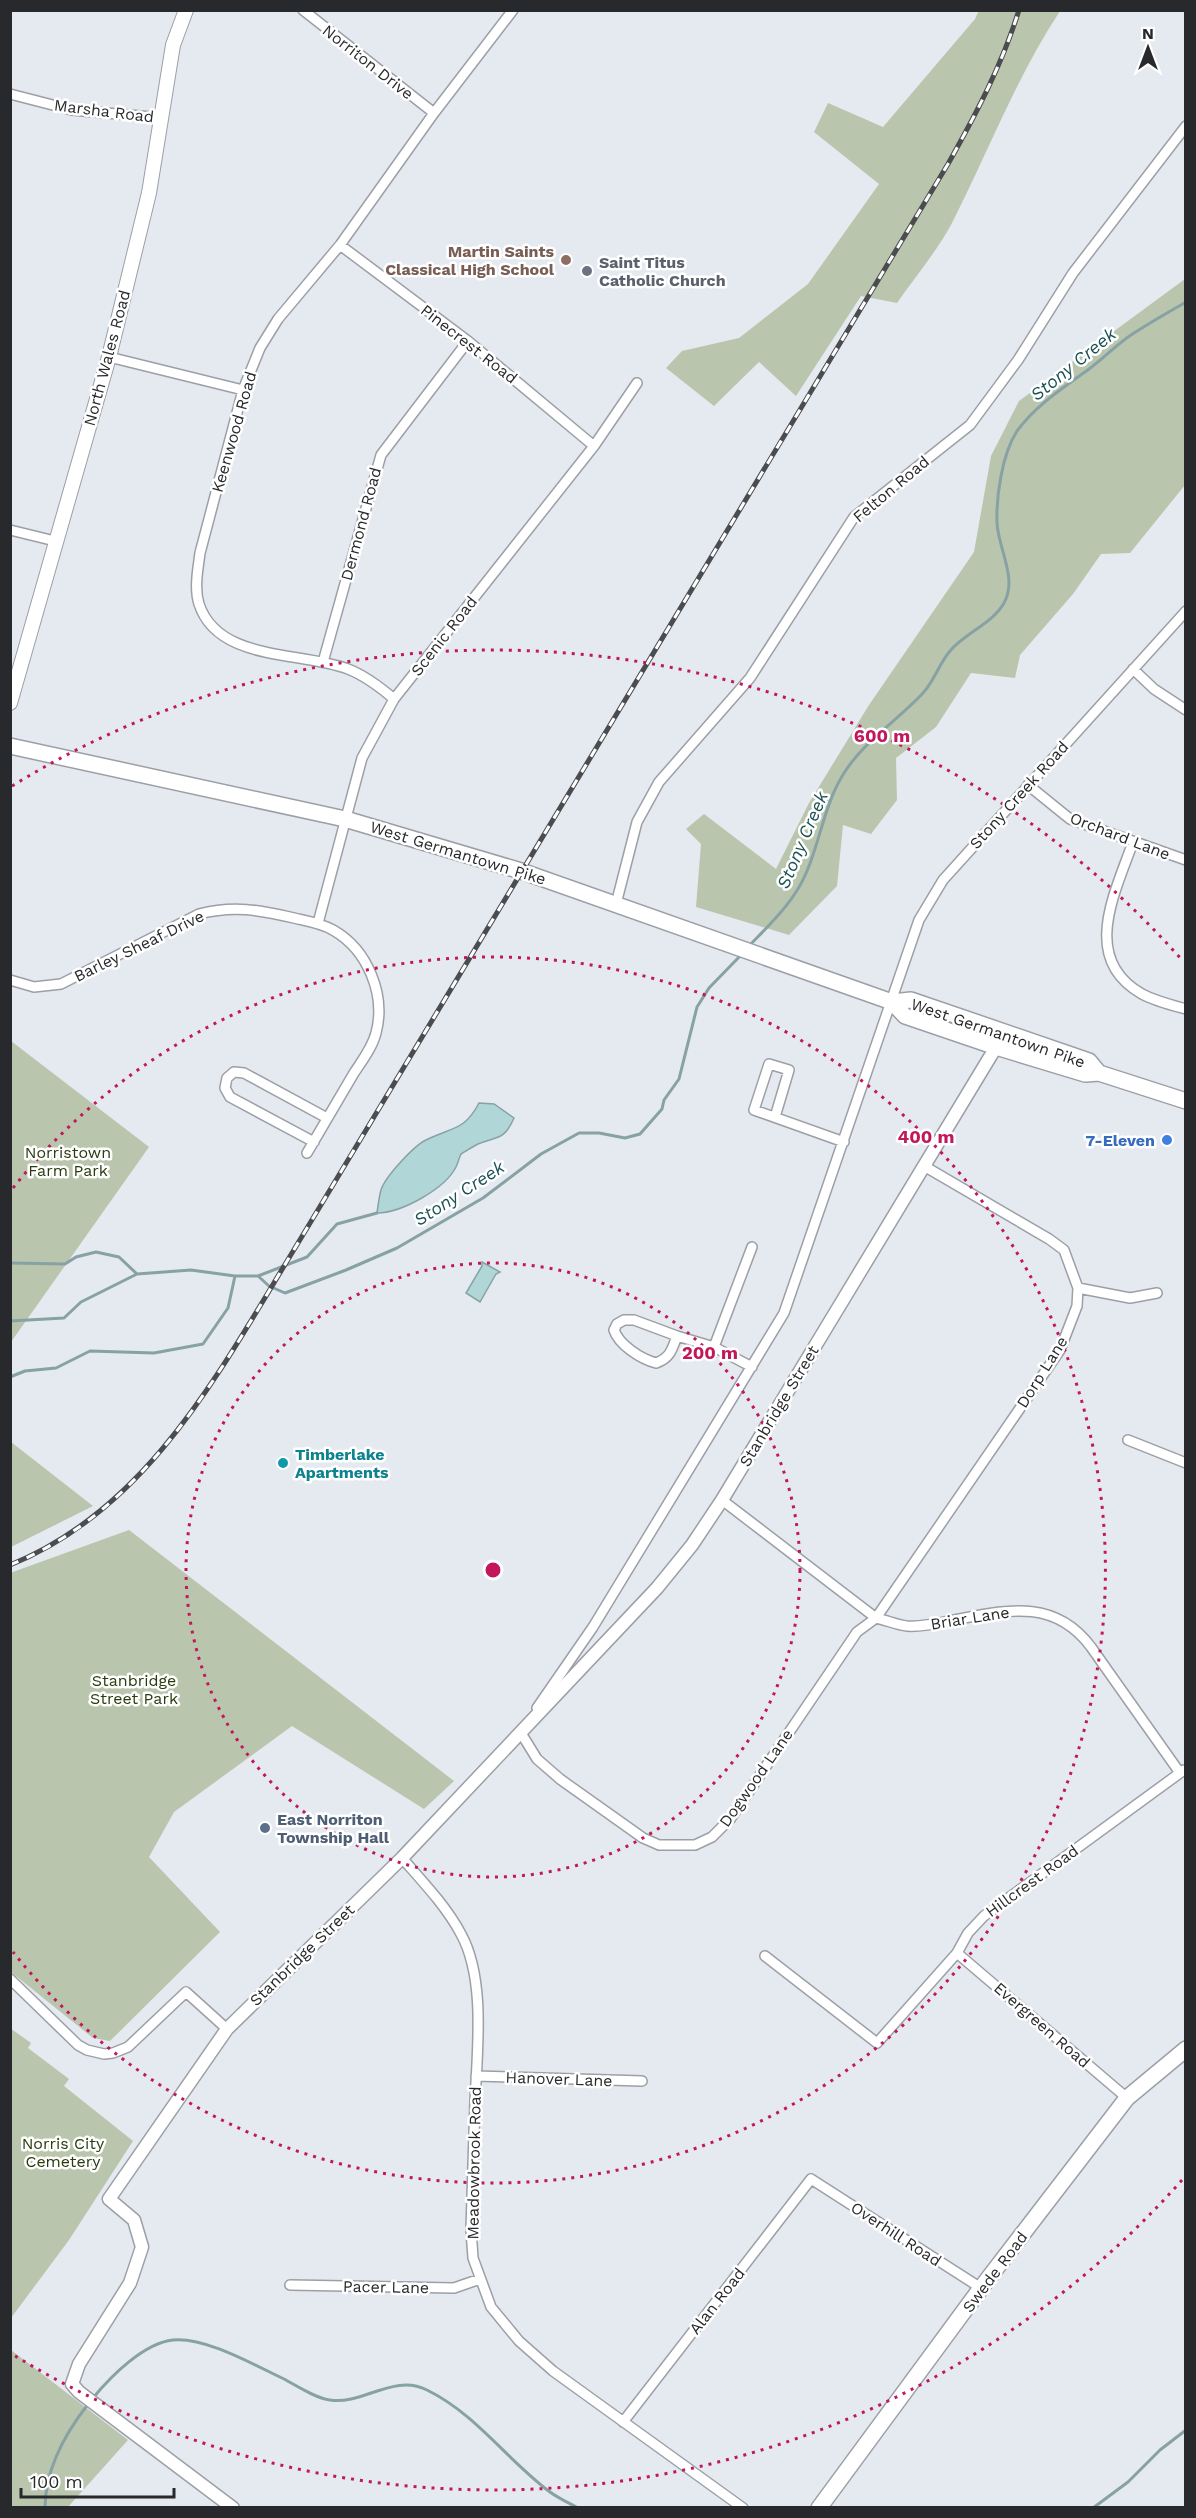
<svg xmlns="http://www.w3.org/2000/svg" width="1196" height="2518" viewBox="0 0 1196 2518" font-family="'Work Sans',sans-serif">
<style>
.green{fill:#bac5ad}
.water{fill:#b0d6d7;stroke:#87a2a4;stroke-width:1.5}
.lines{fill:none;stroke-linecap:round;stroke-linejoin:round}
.stream{stroke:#87a2a4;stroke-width:3}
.minor-casing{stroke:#9ca0a6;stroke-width:12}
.tertiary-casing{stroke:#9ca0a6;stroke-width:15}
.secondary-casing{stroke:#9ca0a6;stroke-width:16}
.primary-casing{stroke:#9ca0a6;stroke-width:18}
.minor{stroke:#fff;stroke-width:9}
.tertiary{stroke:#fff;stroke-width:12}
.secondary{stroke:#fff;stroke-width:14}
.primary{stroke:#fff;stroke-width:15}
.rail-casing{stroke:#4a4c4f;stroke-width:5}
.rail{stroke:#fff;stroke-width:3;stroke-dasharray:9;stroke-linecap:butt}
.ring{fill:none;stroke:#c2185b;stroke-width:3;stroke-dasharray:3 6}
.education-dot{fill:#8d6e63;stroke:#fff;stroke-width:2}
.worship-dot{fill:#6b7280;stroke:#fff;stroke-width:2}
.shop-dot{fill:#3f7fe0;stroke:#fff;stroke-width:2}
.culture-dot{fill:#0f9aa8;stroke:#fff;stroke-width:2}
.service-dot{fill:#5c6f8a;stroke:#fff;stroke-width:2}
.labels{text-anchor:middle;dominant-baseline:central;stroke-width:5;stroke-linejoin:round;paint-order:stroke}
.street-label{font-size:16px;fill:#28292c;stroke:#fff}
.education-label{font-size:16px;font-weight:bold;fill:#785e54;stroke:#fff;text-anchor:end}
.worship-label{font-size:16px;font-weight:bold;fill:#5b616d;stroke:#fff;text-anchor:start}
.shop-label{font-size:16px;font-weight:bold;fill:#366cbe;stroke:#fff;text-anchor:end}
.park-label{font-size:16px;fill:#2a3b0d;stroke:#fff}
.culture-label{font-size:16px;font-weight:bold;fill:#0d838f;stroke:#fff;text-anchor:start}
.service-label{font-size:16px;font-weight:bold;fill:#4e5e75;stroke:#fff;text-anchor:start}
.water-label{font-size:18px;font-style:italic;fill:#1b5253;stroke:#fff}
.centre{fill:#c2185b;stroke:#fff;stroke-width:3}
.ring-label{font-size:18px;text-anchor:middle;font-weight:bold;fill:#c2185b;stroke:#fff;stroke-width:5;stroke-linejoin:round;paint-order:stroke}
</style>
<rect width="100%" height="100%" fill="#e5e9f0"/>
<!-- green -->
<path class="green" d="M979 10 1060 11C1016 78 988 152 952 223 937 251 915 277 897 303L861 296 796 396 759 362 714 406 666 368 682 351 739 338 808 284 879 184 814 132 828 103 883 127 975 19Z
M1185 279V485L1130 553 1101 554 1073 594 1020 655 1015 678 971 673 936 727 896 758 897 800 871 834 843 825 837 886 789 935 696 907 701 844 686 829 704 814 776 869 809 803 869 705 974 552 991 456 1019 401Z
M11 1041 149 1147 11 1342Z
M11 1442 93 1506 11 1547H10Z
M129 1530 454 1781 424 1809 292 1726 174 1812 149 1857 220 1932 110 2041 93 2038 11 1972 10 1573Z
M10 2028 31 2043 28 2048 69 2079 64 2086 133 2141 69 2240 11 2318Z
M11 2350 128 2440 68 2507H11Z"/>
<!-- water -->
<path class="water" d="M479 1103 494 1104 514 1118C504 1141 497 1136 478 1144 472 1147 466 1151 461 1154 459 1158 458 1163 456 1167 445 1189 401 1213 377 1213 378 1206 379 1197 381 1190 385 1177 415 1144 428 1139 453 1127 465 1130 479 1103Z
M482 1262 500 1272 496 1274 480 1302 466 1293 482 1266Z"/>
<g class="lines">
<!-- stream -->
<path class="stream" d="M749 946C771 923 795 901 807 871 821 838 825 801 846 770 866 740 899 719 923 693 934 681 939 664 950 651 965 633 992 624 1004 603 1018 579 998 548 997 523 996 497 1002 454 1017 431 1036 405 1063 388 1089 369 1103 359 1116 345 1131 335 1149 323 1167 313 1186 302
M10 1263 65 1264 76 1257 96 1252 119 1257 137 1274 191 1270 235 1276H258L269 1286 285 1293 346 1270 397 1248 483 1198 541 1154 579 1133H599L625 1138 640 1134 662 1109 664 1100 679 1079 697 1007 709 988 741 955
M258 1276 307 1257 337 1224 377 1213
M10 1321 64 1318 81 1302 137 1274
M10 1377 25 1371 56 1368 90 1351 154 1353 203 1344 228 1308 235 1276
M93 2398C111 2376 144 2343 173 2340 206 2337 254 2365 284 2379 297 2386 315 2398 330 2400 363 2405 394 2373 427 2390 476 2414 507 2460 550 2492 558 2498 569 2503 578 2508
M45 2508C45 2470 66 2432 89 2403
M1093 2508 1128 2482 1160 2450 1186 2430"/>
<!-- minor casing -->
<g class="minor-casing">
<path id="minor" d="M303 10 434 113
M10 94 72 110 163 118
M340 245 468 341 594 446
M109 357 243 390
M10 530 55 541
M323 662 381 455 468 341
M1133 669 1154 689 1186 710
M394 699C380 687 366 676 348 669 301 651 218 662 199 604 194 588 198 569 200 553L243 390 260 348 278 319 340 245 434 113 513 10
M1028 785 1070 819 1186 860
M1133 842C1115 893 1080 959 1142 994 1155 1001 1171 1005 1186 1009
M616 904 637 822 659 782 750 678 854 517 970 425 1018 360 1073 273 1186 126
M318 923 362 758 394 699 594 446 637 383
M10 980 34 987 61 984 199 914C234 905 259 910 294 918 307 921 321 923 333 930 368 950 386 995 376 1033 372 1048 362 1061 354 1073 338 1100 323 1126 307 1153
M775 1117 789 1070 769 1064 754 1110 844 1142
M314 1142 230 1097 225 1088 227 1078 234 1072 244 1073 327 1118
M1078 1288 1130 1298 1157 1293
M677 1336C672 1350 670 1358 656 1363 641 1359 619 1345 614 1330L617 1324 624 1320H634L677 1336 714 1347 752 1367
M714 1347 752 1247
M1128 1440 1186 1463
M722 1500 876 1618C886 1620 897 1625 907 1626 921 1627 935 1624 949 1621 1003 1611 1053 1596 1091 1647L1180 1773
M537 1708 593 1627 784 1313 919 920 943 880 1186 611
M523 1730 521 1733 537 1759 560 1779 643 1838 659 1845H695L712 1837 731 1818 857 1632 876 1618 1060 1350 1077 1306 1078 1288 1064 1250 1049 1239 924 1166
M402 1858C423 1882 446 1906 461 1934 486 1979 477 2052 475 2102 474 2144 472 2187 471 2230L473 2258 491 2307 519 2341 553 2371 743 2508
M957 1953 1127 2098
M765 1956 877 2043 957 1953 968 1933 984 1916 1184 1770
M10 1979 78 2045 87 2050 104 2054 113 2053 128 2047 186 1992 227 2029
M476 2076 642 2081
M290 2285 454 2288 480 2279
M623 2422 811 2179 981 2288"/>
</g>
<!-- tertiary casing -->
<g class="tertiary-casing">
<path id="tertiary" d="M233 2508 79 2392 72 2384 79 2364 130 2283 142 2247 134 2220 109 2199 227 2029 402 1858 657 1588 692 1545 722 1500 996 1047"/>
</g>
<!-- secondary casing -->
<g class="secondary-casing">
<path id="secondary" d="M10 703 109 357 149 193 173 45 186 10"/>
</g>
<!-- primary casing -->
<g class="primary-casing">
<path id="primary" d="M10 746 345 819 521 871 892 1002 911 1000 1089 1061 1099 1073
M892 1002 905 1016 996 1047 1085 1074 1099 1073 1186 1101
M819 2508 981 2288 1127 2098 1186 2049"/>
</g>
<!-- minor -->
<use href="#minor" class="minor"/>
<!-- tertiary -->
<use href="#tertiary" class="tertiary"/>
<!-- secondary -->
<use href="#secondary" class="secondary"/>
<!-- primary -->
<use href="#primary" class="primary"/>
<!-- rail casing -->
<g class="rail-casing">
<path id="rail" d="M10 1565C149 1509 221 1369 295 1248L948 164C976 114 1002 65 1019 10"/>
</g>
<!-- rail -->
<use href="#rail" class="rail"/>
</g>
<!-- distance rings -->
<g class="ring">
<circle cx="493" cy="1570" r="307"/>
<path d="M13 1188A613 613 0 1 1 13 1952"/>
<path d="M1182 2180A920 920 0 0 1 12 2354M12 786A920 920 0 0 1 1182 960"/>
</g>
<!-- markers -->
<circle class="education-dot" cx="566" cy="260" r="6"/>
<circle class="worship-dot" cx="587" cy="271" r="6"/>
<circle class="shop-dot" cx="1167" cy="1140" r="6"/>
<circle class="culture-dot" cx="283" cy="1463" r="6"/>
<circle class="service-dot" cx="265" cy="1828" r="6"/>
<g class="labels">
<!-- street labels -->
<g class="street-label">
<text transform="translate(368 62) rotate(38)">Norriton Drive</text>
<text transform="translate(104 111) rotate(7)">Marsha Road</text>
<text transform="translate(469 344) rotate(38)">Pinecrest Road</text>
<text transform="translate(107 358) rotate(-75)">North Wales Road</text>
<text transform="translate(234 432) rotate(-74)">Keenwood Road</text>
<text transform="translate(891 489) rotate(-40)">Felton Road</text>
<text transform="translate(361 524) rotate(-75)">Dermond Road</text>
<text transform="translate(444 636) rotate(-52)">Scenic Road</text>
<text transform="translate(1019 795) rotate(-48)">Stony Creek Road</text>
<text transform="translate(1120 836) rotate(21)">Orchard Lane</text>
<text transform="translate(458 853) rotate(17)">West Germantown Pike</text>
<text transform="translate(139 946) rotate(-26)">Barley Sheaf Drive</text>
<text transform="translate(998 1033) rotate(19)">West Germantown Pike</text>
<text transform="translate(1042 1372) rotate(-58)">Dorp Lane</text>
<text transform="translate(779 1406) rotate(-59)">Stanbridge Street</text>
<text transform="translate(970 1618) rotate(-9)">Briar Lane</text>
<text transform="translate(756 1778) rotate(-55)">Dogwood Lane</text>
<text transform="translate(1032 1881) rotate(-36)">Hillcrest Road</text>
<text transform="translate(302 1955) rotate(-44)">Stanbridge Street</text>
<text transform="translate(1042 2025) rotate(41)">Evergreen Road</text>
<text transform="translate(559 2079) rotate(2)">Hanover Lane</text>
<text transform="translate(474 2163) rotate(-89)">Meadowbrook Road</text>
<text transform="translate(896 2234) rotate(33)">Overhill Road</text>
<text transform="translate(995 2272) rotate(-53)">Swede Road</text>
<text transform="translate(386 2287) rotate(1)">Pacer Lane</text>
<text transform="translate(717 2301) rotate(-52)">Alan Road</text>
</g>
<!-- education labels -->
<g class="education-label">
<text x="554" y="251">Martin Saints<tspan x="554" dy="18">Classical High School</tspan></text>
</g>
<!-- worship labels -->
<g class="worship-label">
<text x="599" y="262">Saint Titus<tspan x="599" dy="18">Catholic Church</tspan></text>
</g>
<!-- shop labels -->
<g class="shop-label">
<text x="1155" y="1140">7-Eleven</text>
</g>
<!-- park labels -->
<g class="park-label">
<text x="68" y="1152">Norristown<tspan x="68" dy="18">Farm Park</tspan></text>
<text x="134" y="1680">Stanbridge<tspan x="134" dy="18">Street Park</tspan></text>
<text x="63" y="2143">Norris City<tspan x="63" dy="18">Cemetery</tspan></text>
</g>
<!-- culture labels -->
<g class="culture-label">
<text x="295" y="1454">Timberlake<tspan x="295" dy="18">Apartments</tspan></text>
</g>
<!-- service labels -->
<g class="service-label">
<text x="277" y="1819">East Norriton<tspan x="277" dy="18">Township Hall</tspan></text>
</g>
<!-- water labels -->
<g class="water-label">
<text transform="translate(1073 364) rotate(-39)">Stony Creek</text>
<text transform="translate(802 840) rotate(-67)">Stony Creek</text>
<text transform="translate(459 1193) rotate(-33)">Stony Creek</text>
</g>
</g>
<circle cx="493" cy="1570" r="9" class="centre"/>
<g class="ring-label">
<text x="882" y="742">600 m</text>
<text x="926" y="1143">400 m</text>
<text x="710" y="1359">200 m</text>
</g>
<!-- border -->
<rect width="1196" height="2518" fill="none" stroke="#28292c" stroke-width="24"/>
<!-- north arrow -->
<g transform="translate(1148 48)" stroke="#ffffff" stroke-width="4.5" paint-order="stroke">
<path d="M0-4.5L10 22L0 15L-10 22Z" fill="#28292c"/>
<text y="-9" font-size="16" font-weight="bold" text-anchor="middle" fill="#28292c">N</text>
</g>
<!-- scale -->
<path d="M21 2488v9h153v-9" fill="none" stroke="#28292c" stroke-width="3"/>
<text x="30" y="2488" font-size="18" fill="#28292c" stroke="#ffffff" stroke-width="4.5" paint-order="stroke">100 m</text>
</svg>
